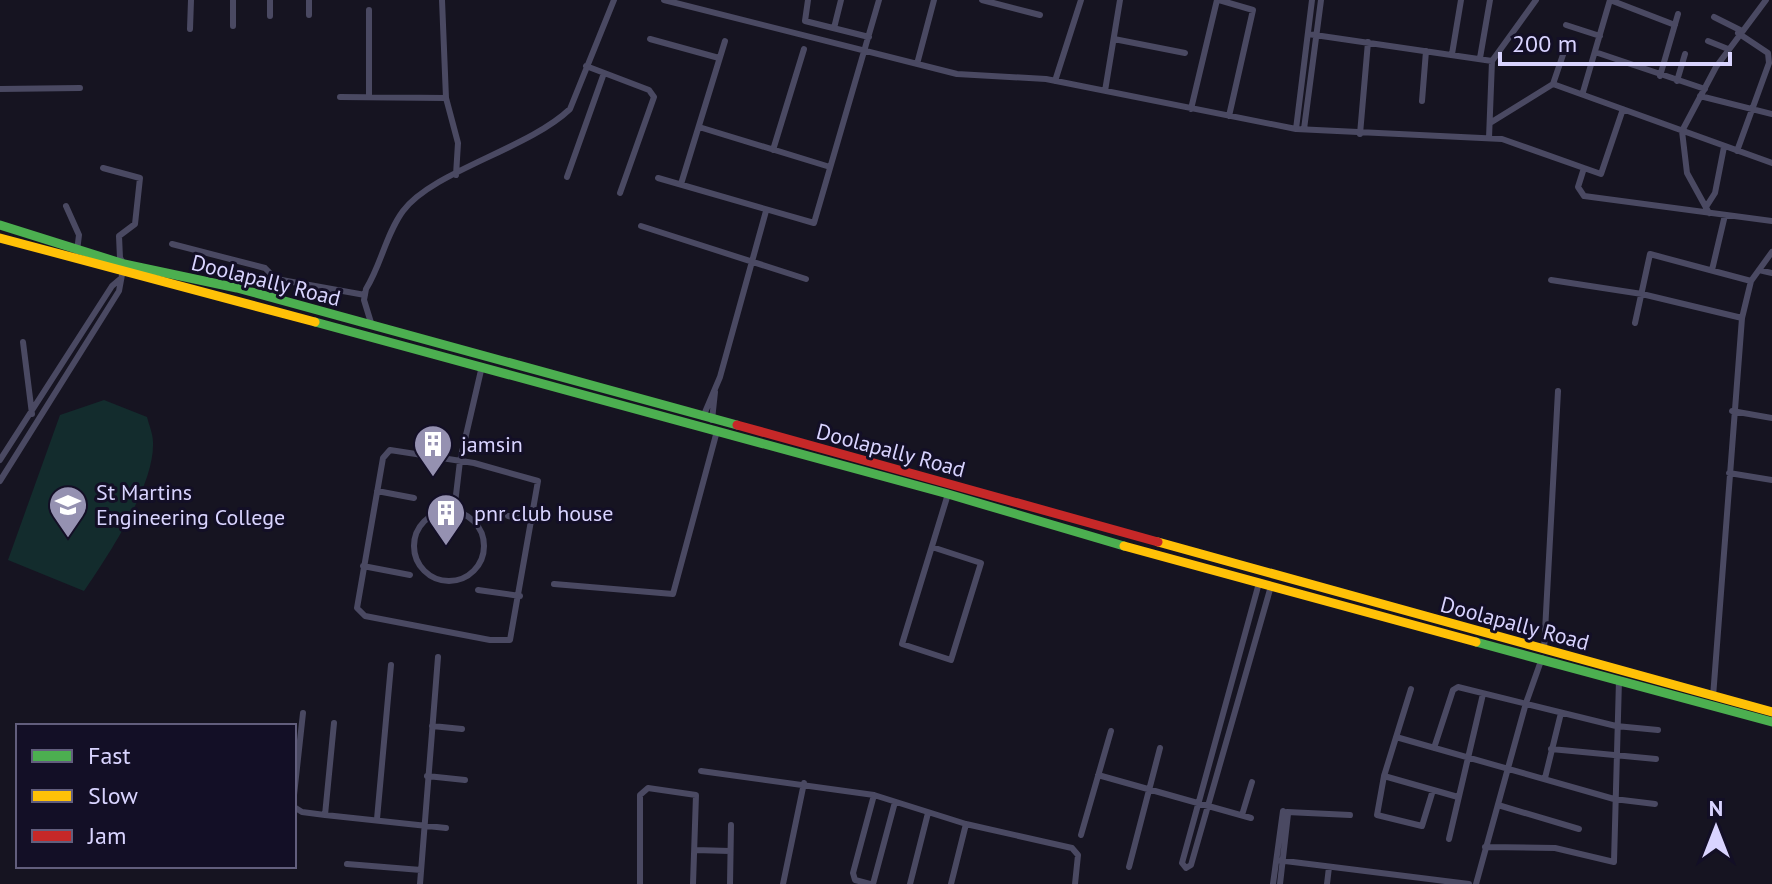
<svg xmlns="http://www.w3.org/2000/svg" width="1772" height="884" viewBox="0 0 1772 884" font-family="'PT Sans',sans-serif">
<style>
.green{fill:#132c2d}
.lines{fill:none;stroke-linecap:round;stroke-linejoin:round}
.street{stroke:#4a4962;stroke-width:6}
.fast{stroke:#4caf50;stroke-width:9}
.slow{stroke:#ffc107;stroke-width:9}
.jam{stroke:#c62828;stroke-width:9}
.labels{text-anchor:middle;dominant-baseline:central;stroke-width:6;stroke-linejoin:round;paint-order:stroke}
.street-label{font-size:22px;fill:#d9d4ff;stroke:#130f26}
.poi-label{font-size:22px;fill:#d9d4ff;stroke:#130f26;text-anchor:start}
</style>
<rect width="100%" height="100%" fill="#161421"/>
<!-- green -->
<path class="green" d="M104 400 147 417C149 425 153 434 153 442 155 485 108 556 84 591L8 560 60 415Z"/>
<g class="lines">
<!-- street -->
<path class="street" d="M233 0V26
M442 0 446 98 458 143 456 175
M664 0 957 74 1046 79 1296 129 1502 139 1584 168 1578 187 1584 196 1772 221
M808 0 805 21 869 37
M982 0 1040 15
M1219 0 1253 10 1229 116
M309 15V0
M270 16V0
M1714 17 1740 30
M1566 25 1600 36
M834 28 841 0
M190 29 191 0
M1308 34 1492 61
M650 39 719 58
M1114 39 1185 53
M1708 41 1728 49
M1595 52 1705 89
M1452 54 1461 0
M1480 58 1490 0
M917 64 934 0
M586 66 649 90 654 97 620 193
M1660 76 1678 14
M1055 81 1081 0
M1677 81 1685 54
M1553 84 1567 43
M0 89 80 88
M1105 91 1120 0
M1583 92 1610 0 1675 25
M369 96V10
M1700 96 1772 114
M340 97 446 98
M1422 101 1426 51
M1191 109 1217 0
M1490 123 1553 84 1772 163
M699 127 830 167
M1296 129 1312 0
M1304 129 1321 0
M1360 134 1368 42
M1489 138 1492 61 1536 0
M773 150 804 49
M1737 151 1769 63 1768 53 1738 33
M1584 168 1601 174 1623 109
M567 177 604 73
M658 178 814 223 879 0
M681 184 725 41
M66 206 79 235 77 251
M1706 207 1715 193 1724 147
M1709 213 1687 173 1682 131 1716 67 1766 0
M641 226 806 279
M172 244 265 268 276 279 273 299
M1712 270 1725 215
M1759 270 1772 273
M276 279 365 295
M1551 280 1642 294 1742 318
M1635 323 1650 254 1751 281
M372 326 364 300 366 289C381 265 386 234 403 211 433 171 528 149 570 109L614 0
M23 342 32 414
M1732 411 1772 418
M703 417 720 377 766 211
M712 420 715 392
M390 450 474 463 538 481 510 640H490L365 616 357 608 383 458Z
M0 460 112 286 119 280
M1729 473 1772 480
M0 481 119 291 124 264 120 258 119 236 135 224 140 178 103 168
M377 491 414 498
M414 546a35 35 0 1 1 70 0a35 35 0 1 1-70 0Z
M454 512 460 461 482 366
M508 516 533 521
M932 547 981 563 951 660 902 644 948 494
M363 566 410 575
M1259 583 1182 863 1186 868 1191 865 1271 586
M554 584 673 594 717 431
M478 590 520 596
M1544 650 1558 391
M1411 689 1384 776 1377 815 1422 826 1433 790
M1713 697 1742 318 1751 281 1772 252
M432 726 462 729
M1396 737 1614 799 1655 804
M1434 748 1453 690 1458 687 1616 726 1658 730
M1551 749 1656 759
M701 771 874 795 966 824 1072 848 1078 855 1075 884
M1098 775 1251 818
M427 776 465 780
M1384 776 1458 797
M1545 778 1561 713
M294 795 303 713
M1498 805 1579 829
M294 807 302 812 325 815 334 723
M1287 812 1350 815
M325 815 446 828
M1242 815 1252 782
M377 819 391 665
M1081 835 1111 731
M1449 839 1483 694
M1485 847 1555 848 1614 862 1619 680
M695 850 730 851
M1277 860 1469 884
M347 864 421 870
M1129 867 1160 748
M420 884 438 657
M640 884V795L648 788 696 795 693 884
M730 884 731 825
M783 884 804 783
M870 884 855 880 853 873 874 795
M873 884 895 802
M910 884 928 813
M951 884 966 824
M1273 884 1283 811 1288 814 1280 884
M1327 884 1329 867
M1476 884 1526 703 1542 658"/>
<!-- fast -->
<path class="fast" d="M0 225 124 264 237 288 737 425
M315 322 948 494 1124 546
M1476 642 1772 722"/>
<!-- slow -->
<path class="slow" d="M0 238 315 322
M1158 542 1772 712
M1124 546 1476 642"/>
<!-- jam -->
<path class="jam" d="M737 425 1158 542"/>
</g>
<!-- icons -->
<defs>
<g id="building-pin" transform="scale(2)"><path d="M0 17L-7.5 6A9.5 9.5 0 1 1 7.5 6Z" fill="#9591b1" stroke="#130f26"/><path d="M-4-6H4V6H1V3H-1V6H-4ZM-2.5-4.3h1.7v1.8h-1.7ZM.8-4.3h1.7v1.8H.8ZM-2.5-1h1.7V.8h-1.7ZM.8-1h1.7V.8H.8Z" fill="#fff"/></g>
<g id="university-pin" transform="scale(2)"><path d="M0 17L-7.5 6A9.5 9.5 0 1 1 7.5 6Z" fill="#9591b1" stroke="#130f26"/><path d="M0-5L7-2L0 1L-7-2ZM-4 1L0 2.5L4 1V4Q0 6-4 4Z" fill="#fff"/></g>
</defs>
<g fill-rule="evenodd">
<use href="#building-pin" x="433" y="444"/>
<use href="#university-pin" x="68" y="505"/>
<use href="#building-pin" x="446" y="513"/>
</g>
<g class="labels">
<!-- street labels -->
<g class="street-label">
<text transform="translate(266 280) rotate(14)">Doolapally Road</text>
<text transform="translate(891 450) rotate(15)">Doolapally Road</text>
<text transform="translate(1515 623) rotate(15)">Doolapally Road</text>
</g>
<!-- poi labels -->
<g class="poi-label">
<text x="461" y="444">jamsin</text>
<text x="96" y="492">St Martins<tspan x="96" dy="25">Engineering College</tspan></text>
<text x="474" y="513">pnr club house</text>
</g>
</g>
<!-- legend -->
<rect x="16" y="724" width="280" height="144" fill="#130f26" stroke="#625e7d" stroke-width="2"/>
<rect x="32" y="750" width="40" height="12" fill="#4caf50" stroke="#625e7d" stroke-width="2"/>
<text x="88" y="764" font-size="24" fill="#d9d4ff">Fast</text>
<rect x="32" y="790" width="40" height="12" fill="#ffc107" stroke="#625e7d" stroke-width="2"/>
<text x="88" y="804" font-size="24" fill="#d9d4ff">Slow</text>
<rect x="32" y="830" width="40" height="12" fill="#c62828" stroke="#625e7d" stroke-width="2"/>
<text x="88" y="844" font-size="24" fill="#d9d4ff">Jam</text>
<!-- north arrow -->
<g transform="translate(1716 828)" stroke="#130f26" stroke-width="6" paint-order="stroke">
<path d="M0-6L14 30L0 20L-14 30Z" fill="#d9d4ff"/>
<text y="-12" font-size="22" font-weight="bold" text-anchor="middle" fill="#d9d4ff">N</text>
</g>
<!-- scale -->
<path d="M1500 52v12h230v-12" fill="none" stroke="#d9d4ff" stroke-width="4"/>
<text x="1512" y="52" font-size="24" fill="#d9d4ff" stroke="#130f26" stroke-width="6" paint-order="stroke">200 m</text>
</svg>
